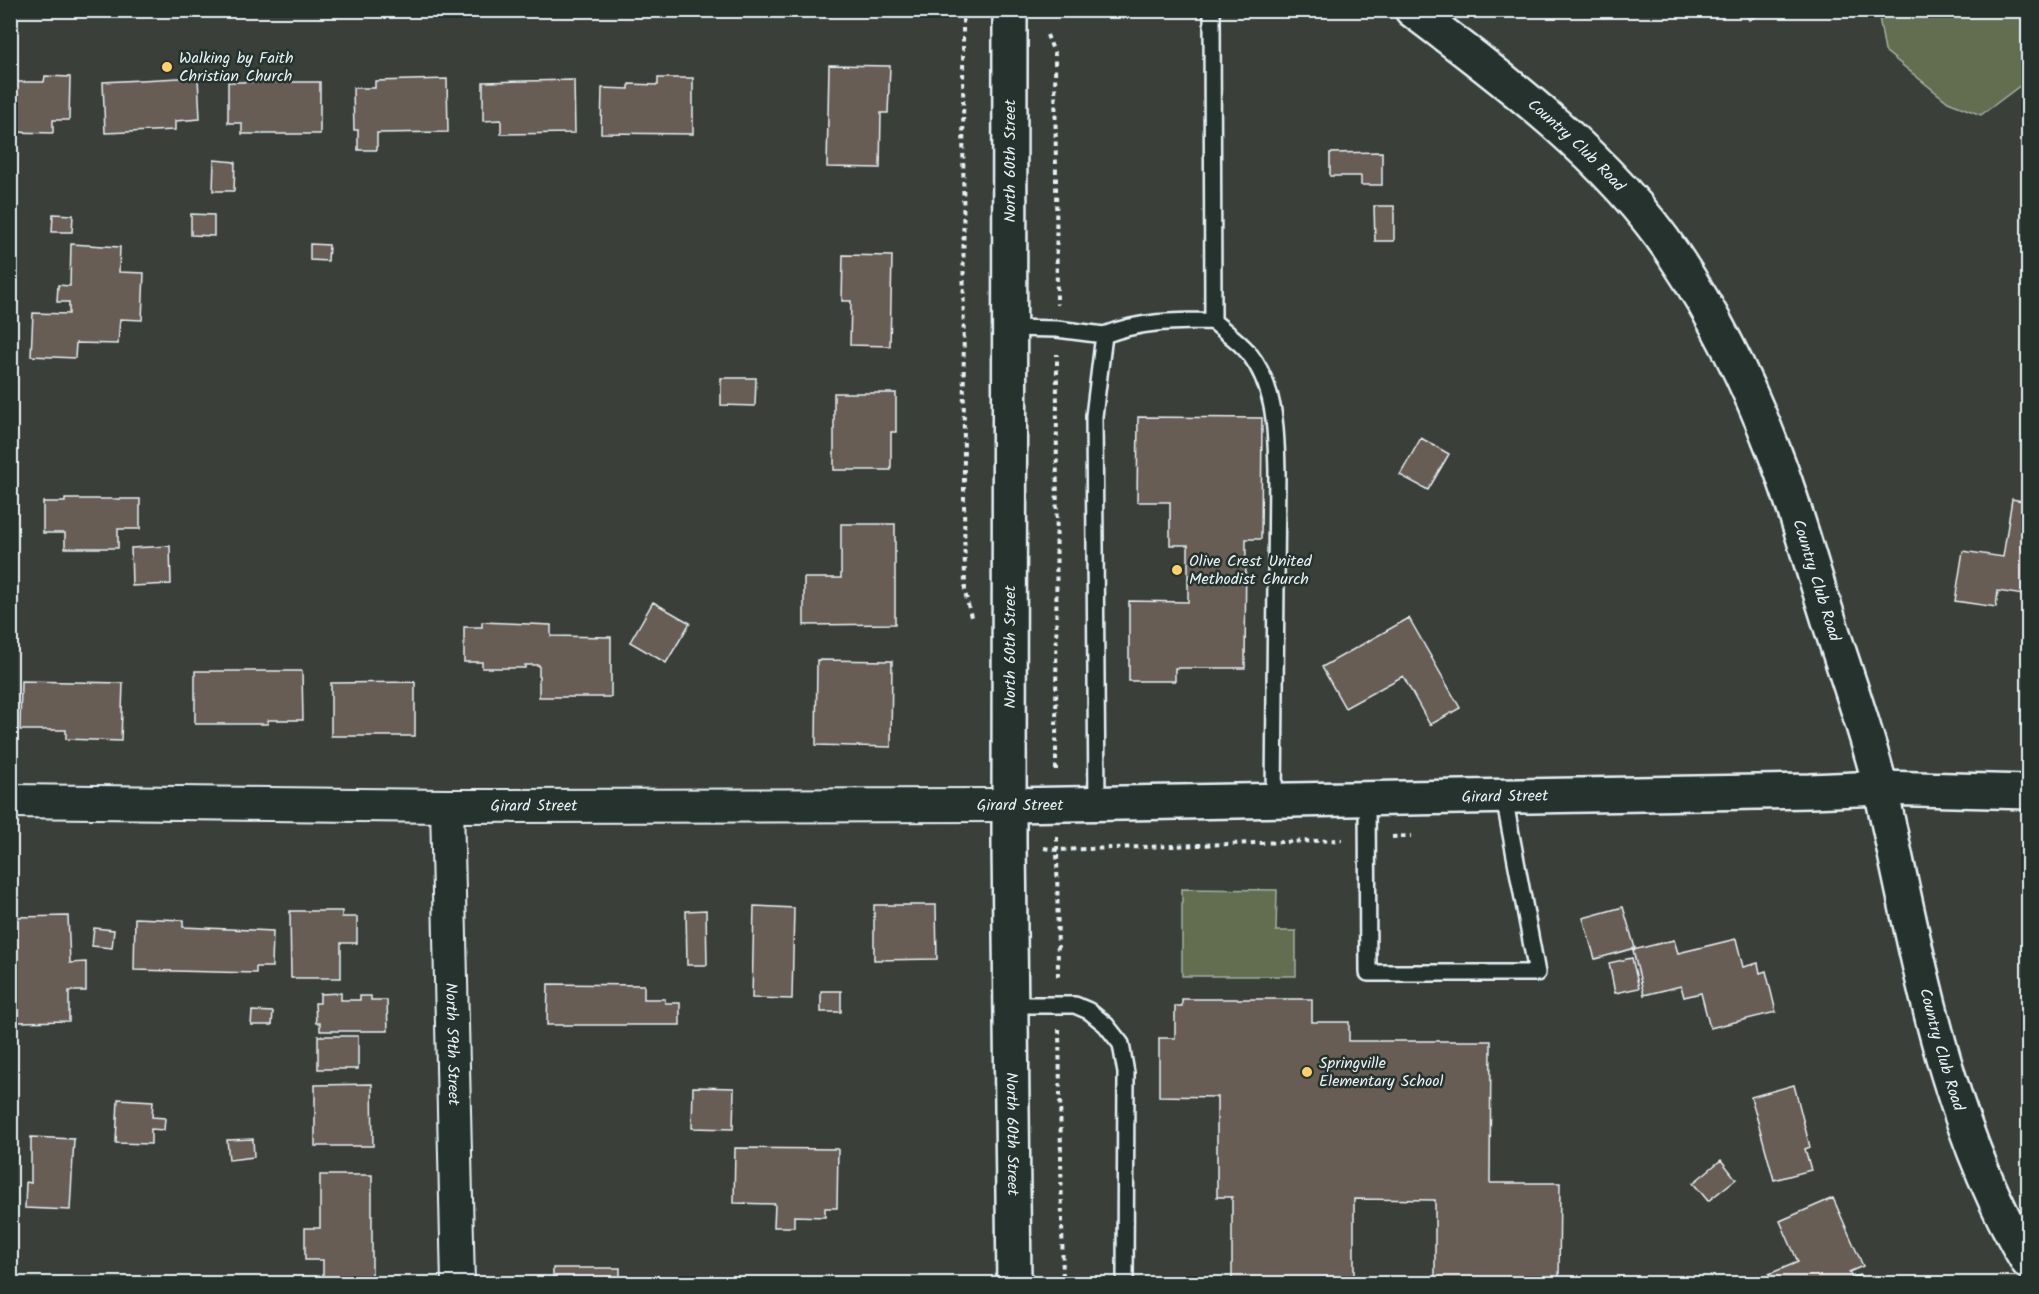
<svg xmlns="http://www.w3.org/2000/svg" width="2039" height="1294" viewBox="0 0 2039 1294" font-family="Kalam,sans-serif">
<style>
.green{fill:#626e4f;stroke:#a5b0a4;stroke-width:1.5}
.building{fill:#685d55;stroke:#e8f1f8;stroke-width:1.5}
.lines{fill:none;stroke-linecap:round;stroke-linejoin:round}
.service-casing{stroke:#e8f1f8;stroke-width:20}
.minor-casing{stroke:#e8f1f8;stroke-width:36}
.tertiary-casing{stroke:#e8f1f8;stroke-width:38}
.secondary-casing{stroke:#e8f1f8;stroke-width:38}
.path{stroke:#e8f1f8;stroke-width:4;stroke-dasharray:4.5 4.5;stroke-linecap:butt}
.service{stroke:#26332d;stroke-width:15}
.minor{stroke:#26332d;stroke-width:32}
.tertiary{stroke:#26332d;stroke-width:33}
.secondary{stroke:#26332d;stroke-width:33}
.poi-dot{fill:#ffd166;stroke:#26332d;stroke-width:2}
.labels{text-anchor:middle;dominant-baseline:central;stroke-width:5;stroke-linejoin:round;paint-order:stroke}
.poi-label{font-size:16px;fill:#e8f1f8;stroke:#26332d;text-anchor:start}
.street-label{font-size:16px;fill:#e8f1f8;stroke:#26332d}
</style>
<rect width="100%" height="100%" fill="#3a4039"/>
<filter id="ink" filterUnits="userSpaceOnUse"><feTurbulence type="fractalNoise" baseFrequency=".0167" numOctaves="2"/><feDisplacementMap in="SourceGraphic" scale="12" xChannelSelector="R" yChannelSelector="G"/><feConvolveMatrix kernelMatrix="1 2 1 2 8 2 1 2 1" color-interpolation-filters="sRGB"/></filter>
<g filter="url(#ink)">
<!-- green -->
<path class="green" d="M1878 11H2021L2028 15V84L2025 82 1981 115 1948 102 1885 51Z
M1182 889 1277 890 1276 931H1296V976H1182Z"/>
<!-- building -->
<path class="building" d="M1744 10H1768L1749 20Z
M829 65 890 66 888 113H881L880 168 827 167Z
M45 76 70 77 69 120H53V133L10 132V82H44Z
M198 77 200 119 175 121V130L105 133 103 82Z
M658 78H693V134L601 133 602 88 629 89V84L658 85Z
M447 79 448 132 377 133V150H358V130H354L353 88H375V81Z
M574 80 575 133 501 134V120L483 121V82Z
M228 82H320V134H242V123H228Z
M1382 152V185H1361V176H1330V153Z
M214 160 235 162 234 191H213Z
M1374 206H1394V241H1375Z
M53 214 73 215 72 232H52Z
M191 214 214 215V236L191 235Z
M71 244 120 247 119 272 144 273 142 320 120 319 118 344 76 343 75 358 31 356 33 313 69 314V302H57L58 285 70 286Z
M310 244 329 245 328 261 310 260Z
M843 255 892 256 890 346 850 345 851 301H842Z
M721 378H756L755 406 721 405Z
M834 393H896V432H891V470H834Z
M1138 417 1262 418 1261 539H1246L1245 668H1175V681H1129V601L1188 602V545H1170V502H1137Z
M1421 438 1449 454 1428 490 1400 475Z
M65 499H140V529H118V548H65V533H43V502H65Z
M2012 499 2028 502V580H2025L2023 595 1998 591 1996 607 1955 601 1963 551 2003 557Z
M841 524H895V624L804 625V578H841Z
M170 546 171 584 132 586 131 548Z
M653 602 690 623 666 663 630 642Z
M1409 618 1460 708 1430 725 1403 676 1345 708 1322 667Z
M482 622 551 625V636L611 637V697H539V665H525V668H482V662H464V627H482Z
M817 660 892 661 891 747 816 745Z
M195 671H302L303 720H268V724H195Z
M21 681 123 683 121 741 66 739V730H20Z
M415 682V736H331V683Z
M874 905H936L937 959 874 960Z
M754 906 794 908 792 999 752 998Z
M1623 907 1635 948 1595 959 1583 918Z
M706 910 707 965H687L686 911Z
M290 911H342V917H357V943H341V978H291Z
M68 916 70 963 86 962V991H69V1021L18 1022 16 976H10V956H17L16 917Z
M135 918 183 920V927L273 931 272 967H256V973L134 970Z
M94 928 114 930 112 948 92 946Z
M1736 939 1743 967 1758 963 1760 973 1766 971 1776 1012 1710 1028 1701 993 1684 997 1681 986 1644 995 1633 950 1674 940 1678 953Z
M1632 958 1639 988 1615 993 1609 963Z
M548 984 644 985V999H665V1003H680V1025H547Z
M821 991H841V1012H821Z
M341 993V1000H360V996H371V1000H387L388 1031H320V1023H316L315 1003H320V994Z
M1182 999H1312V1022H1349V1041H1491L1490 1183H1560L1559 1284H1435V1200L1354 1199V1284H1232V1197H1217V1097L1159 1096V1038H1175V1006H1182Z
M252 1011 273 1012 272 1025H251Z
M318 1036H358V1069H318Z
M372 1084 373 1146H315V1085Z
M1794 1085 1810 1147 1805 1149 1811 1170 1774 1180 1751 1097Z
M693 1087 734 1088 733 1129 692 1128Z
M118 1099 153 1101 152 1117 165 1118 164 1130 151 1129V1144L116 1143Z
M31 1137 74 1139 70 1210 25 1208 26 1182 31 1183Z
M253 1139 254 1157 229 1160 227 1140Z
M735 1148 838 1149 837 1208H825V1217L794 1216V1227H774L775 1204 734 1203Z
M1721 1160 1736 1179 1708 1201 1693 1183Z
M320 1175H372V1279L323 1280V1260H305V1228H320Z
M1833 1198 1863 1266 1849 1272 1852 1278 1860 1275 1864 1284H1773L1769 1274 1798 1262 1780 1221Z
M553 1268H620V1284H553Z"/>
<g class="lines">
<!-- service casing -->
<g class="service-casing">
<path id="service" d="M1213 321C1224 331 1239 341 1248 352 1276 387 1276 430 1277 472L1274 800
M1010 328 1057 329 1104 335
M1367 799 1368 973H1537L1504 797
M1097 804 1094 416 1104 335C1140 321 1174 321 1213 321L1212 10
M1011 1005H1075L1089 1011 1106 1025 1121 1044 1126 1073 1125 1284"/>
</g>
<!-- minor casing -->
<g class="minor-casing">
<g id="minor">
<path id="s1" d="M10 801 447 806 1010 805"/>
<path id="s2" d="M447 806 458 1284"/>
</g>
</g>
<!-- tertiary casing -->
<g class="tertiary-casing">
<g id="tertiary">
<path id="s3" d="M1412 10C1504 79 1610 159 1674 255 1715 316 1749 385 1775 454 1795 505 1809 559 1826 611 1844 670 1867 730 1881 790 1917 949 1943 1121 2028 1262"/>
<path id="s4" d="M1010 805 1810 791 1880 788 2028 792"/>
</g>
</g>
<!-- secondary casing -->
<g class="secondary-casing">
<g id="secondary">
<path id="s5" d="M1010 10 1009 843 1014 1284"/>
</g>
</g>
<!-- path -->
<path class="path" d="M963 10 964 499 965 592 972 621
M1047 35 1055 55 1057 305
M1056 770 1057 354
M1057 837 1058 980
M1392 837 1411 836
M1044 848 1057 850 1342 840
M1059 1029 1063 1284"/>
<!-- service -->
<use href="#service" class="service"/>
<!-- minor -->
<use href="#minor" class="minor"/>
<!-- tertiary -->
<use href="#tertiary" class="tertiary"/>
<!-- secondary -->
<use href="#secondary" class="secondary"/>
</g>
</g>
<!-- markers -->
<g class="poi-dot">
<circle cx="167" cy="67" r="6"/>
<circle cx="1177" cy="570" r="6"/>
<circle cx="1307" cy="1072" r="6"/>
</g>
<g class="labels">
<!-- poi labels -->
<g class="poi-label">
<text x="179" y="58">Walking by Faith<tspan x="179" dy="18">Christian Church</tspan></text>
<text x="1189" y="561">Olive Crest United<tspan x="1189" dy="18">Methodist Church</tspan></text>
<text x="1319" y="1063">Springville<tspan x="1319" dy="18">Elementary School</tspan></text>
</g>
<!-- street labels -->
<g class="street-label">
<text stroke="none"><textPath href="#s3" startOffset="213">Country Club Road</textPath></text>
<text transform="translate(1010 161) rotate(-90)">North 60th Street</text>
<text stroke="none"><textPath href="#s3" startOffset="717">Country Club Road</textPath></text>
<text transform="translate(1010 647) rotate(-90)">North 60th Street</text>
<text stroke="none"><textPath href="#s4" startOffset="495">Girard Street</textPath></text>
<text x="1020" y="805">Girard Street</text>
<text stroke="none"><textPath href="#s1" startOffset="524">Girard Street</textPath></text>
<text stroke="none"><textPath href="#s2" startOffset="238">North 59th Street</textPath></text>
<text stroke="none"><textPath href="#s3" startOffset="1203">Country Club Road</textPath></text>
<text stroke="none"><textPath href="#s5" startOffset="1124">North 60th Street</textPath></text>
</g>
</g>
<!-- margin -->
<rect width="2039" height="1294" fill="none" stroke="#26332d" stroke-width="36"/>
<rect x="18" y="18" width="2003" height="1258" fill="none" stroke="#e8f1f8" stroke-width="2" filter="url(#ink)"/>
</svg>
